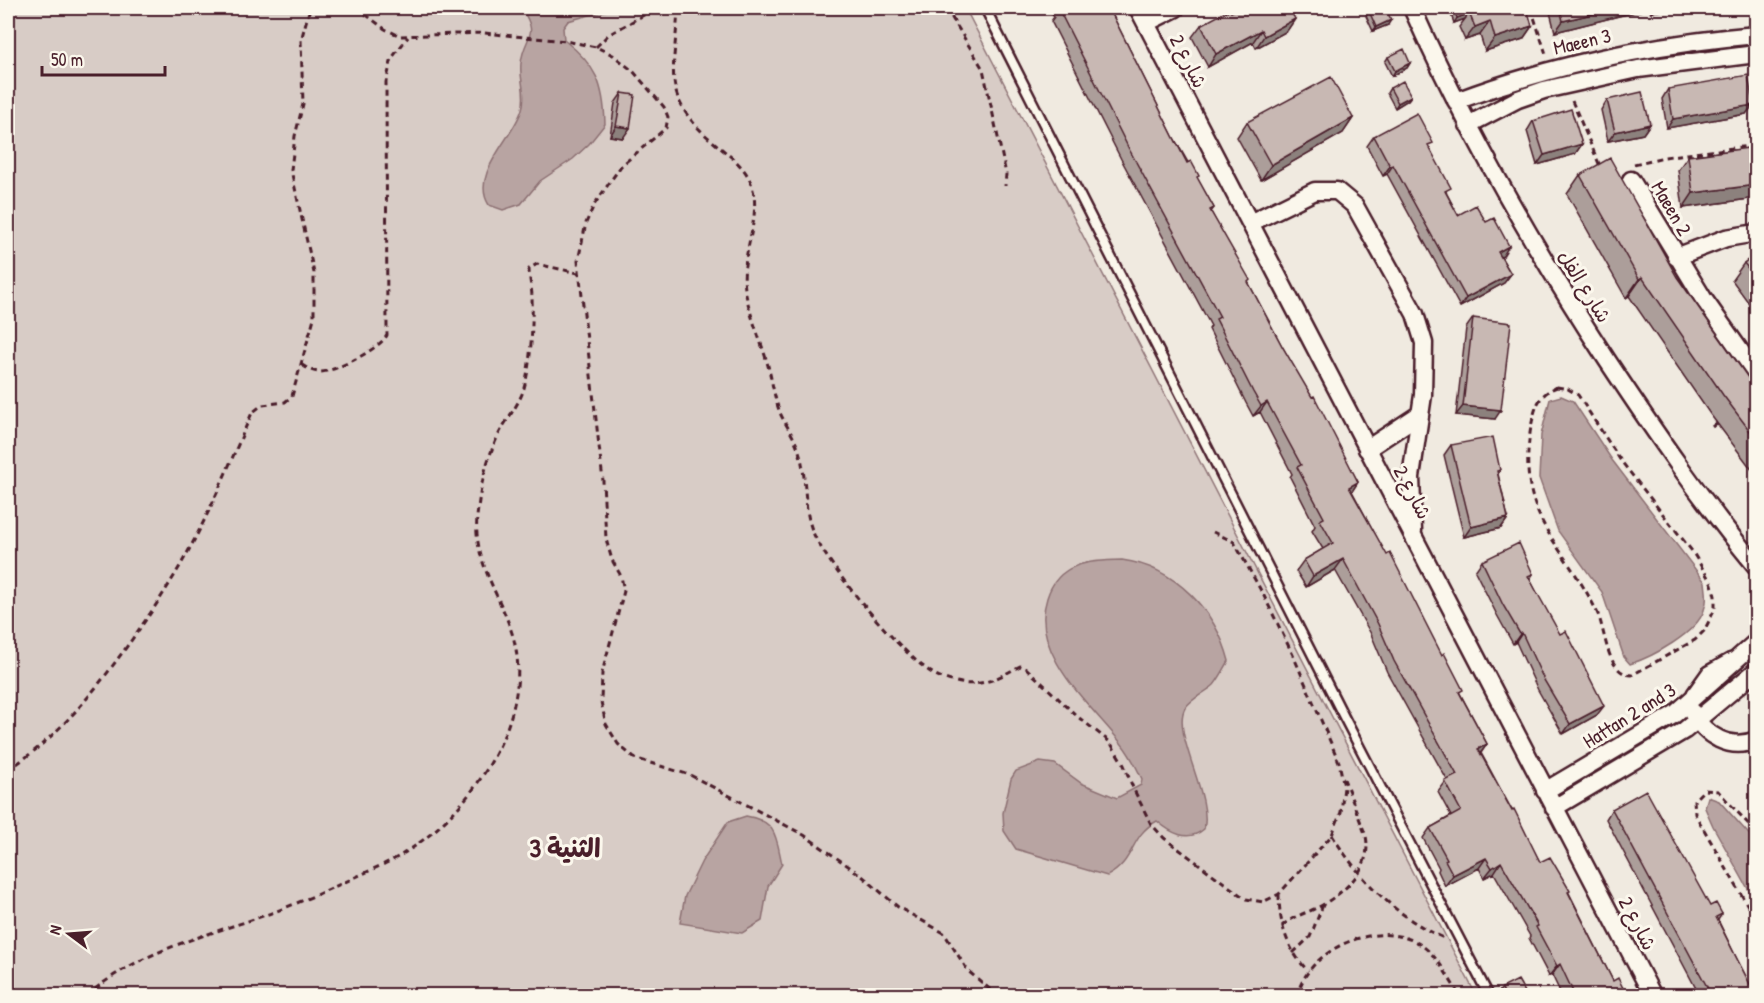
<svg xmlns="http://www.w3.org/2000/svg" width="1764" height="1003" viewBox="0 0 1764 1003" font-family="'Patrick Hand','Playpen Sans Arabic',sans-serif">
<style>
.green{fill:#d8ccc6;stroke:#917678;stroke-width:1.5}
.water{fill:#b8a4a2;stroke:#8c6f72;stroke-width:1.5}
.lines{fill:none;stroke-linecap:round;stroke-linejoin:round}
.lane-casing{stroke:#4a1f2b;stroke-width:13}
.street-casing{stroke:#4a1f2b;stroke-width:21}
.path{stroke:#4a1f2b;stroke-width:3;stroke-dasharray:6 4.5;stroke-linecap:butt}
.lane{stroke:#fbf7ec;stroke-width:8}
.street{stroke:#fbf7ec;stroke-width:16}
.wall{fill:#ac9e9a;stroke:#4a1f2b;stroke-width:1.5}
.shaded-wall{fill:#8c817d;stroke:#4a1f2b;stroke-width:1.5}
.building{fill:#c8b8b3;stroke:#4a1f2b;stroke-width:1.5}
.labels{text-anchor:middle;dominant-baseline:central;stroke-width:6;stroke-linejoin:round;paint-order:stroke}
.street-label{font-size:20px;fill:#4a1f2b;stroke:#fbf7ec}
.district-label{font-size:26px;font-weight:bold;fill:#4a1f2b;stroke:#fbf7ec}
</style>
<rect width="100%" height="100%" fill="#f0eae0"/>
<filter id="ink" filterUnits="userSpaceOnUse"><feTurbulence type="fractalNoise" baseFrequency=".0167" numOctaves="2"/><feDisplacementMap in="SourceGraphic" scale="12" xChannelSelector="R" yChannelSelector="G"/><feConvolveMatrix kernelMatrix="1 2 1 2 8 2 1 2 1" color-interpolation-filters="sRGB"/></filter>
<g filter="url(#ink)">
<!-- green -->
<path class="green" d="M8 8H965L1476 995 8 996Z"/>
<!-- water -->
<path class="water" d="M521 8H615L568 21 563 28 564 40C596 65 604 84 605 124L589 144 573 159 540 181 521 204 503 210 489 205C469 174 515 136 522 109 527 93 519 79 521 63 524 35 541 37 521 8Z
M1561 396 1573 401 1612 460 1705 582C1706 592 1708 600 1704 610 1697 633 1652 657 1630 664L1624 657 1602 592 1558 531 1539 478 1541 435 1550 399Z
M1122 560C1175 567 1216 611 1229 661 1224 669 1220 678 1214 685 1205 693 1192 698 1185 708 1171 732 1213 797 1204 829 1188 843 1171 833 1157 821 1129 836 1136 861 1107 876L1016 849 1004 831 1003 813 1011 779 1016 771 1040 762 1055 764 1081 783 1117 798 1141 785 1142 779C1136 766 1130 754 1121 743 1091 705 1029 653 1047 598 1058 562 1089 561 1122 560Z
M1708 797 1719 801 1756 842V903L1713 826 1705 808Z
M746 816C777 821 776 837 782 864L768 886 762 921 742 933 680 923 685 896 702 861 728 822Z"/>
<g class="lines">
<!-- lane casing -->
<g class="lane-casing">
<path id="lane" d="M985 8 1344 717 1489 996
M1692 692 1707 671 1730 658"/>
</g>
<!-- street casing -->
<g class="street-casing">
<path id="street" d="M1138 8 1653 996
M1412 8C1467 131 1534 248 1607 360 1654 431 1702 501 1756 566
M1146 23 1176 8
M1456 101C1554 64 1653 44 1756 35
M1468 125 1518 99 1544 90 1638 69 1756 54
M1631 180 1703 298 1756 373
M1250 223 1315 191H1337L1355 206 1415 314 1424 343 1423 395 1411 477 1413 531
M1676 257 1726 238 1756 233
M1367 449 1420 414
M1693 713C1705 736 1730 751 1756 740
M1545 791 1675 714 1756 642
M1554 808 1685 730 1756 671"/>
</g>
<!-- path -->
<path class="path" d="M357 8 385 29 400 36 484 33 566 41 596 47 613 55 633 71 664 107 668 117 666 128 621 166 594 205 586 223 578 261 603 481 606 539 612 560 621 576 624 591 602 673 601 702 606 724 618 744 634 758 690 775 804 835 861 875 898 907 944 933 968 971 998 996
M678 8C675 73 658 97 717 145 731 157 747 168 752 186 762 220 740 254 745 289 749 314 760 338 767 362 772 379 774 399 781 415 787 427 795 438 799 451 807 476 803 503 811 527 820 558 897 648 924 667 933 675 945 680 956 682 982 688 998 678 1020 666L1026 668 1078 717 1110 742 1124 765 1133 788 1151 824 1164 838 1239 894 1246 899 1263 902 1279 894 1332 835 1341 812 1344 787 1339 762 1293 655 1264 596 1234 542 1213 532
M946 8 983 69 1006 174 1005 186
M1531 8 1547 57
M596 47 608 35 656 8
M1572 101 1600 166
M1634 164 1664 157 1756 145
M302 365C308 369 313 372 320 372 335 372 381 348 387 335L386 82 392 58 408 37
M1557 387 1568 389 1578 395 1621 461 1692 551 1712 584 1715 596V609L1704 631 1695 640 1632 675C1606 674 1606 631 1597 612 1562 540 1515 518 1531 427 1535 408 1538 394 1557 387Z
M1712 427 1720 420
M8 770C49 743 81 708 111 668 140 629 168 590 191 546 214 504 232 457 252 413L262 405 285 402 292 396 314 318V273L291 170 295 136 303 104 301 40 310 8
M1756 832 1718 791 1704 790 1694 800 1695 814 1756 920
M1332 835C1360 880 1397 918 1446 939
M1279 894C1279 924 1287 949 1308 971
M1282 926C1296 914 1309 913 1324 904 1349 888 1372 867 1366 836L1344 779
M1293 953 1310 937 1323 905
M87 996C141 948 212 935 277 911 313 897 347 881 382 865 458 831 536 727 514 640 503 598 473 564 477 517 480 487 486 459 500 432 508 417 520 403 524 388 531 364 533 323 532 298 532 288 529 278 529 269L537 264 578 273
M1295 996C1300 988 1303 978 1309 971 1332 940 1386 922 1421 945 1438 956 1449 979 1460 996"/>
<!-- lane -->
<use href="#lane" class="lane"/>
<!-- street -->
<use href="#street" class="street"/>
</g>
<!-- wall -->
<path class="wall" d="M1048 8H1109L1173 136 1214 208 1211 212 1282 346 1358 482 1352 491 1487 744 1481 753 1540 862 1569 893 1613 981 1627 996H1562L1552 975 1549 976 1529 938 1530 936 1494 873 1484 878 1479 868 1445 886 1438 871 1439 868 1423 838 1430 828 1451 816 1438 792 1447 780 1387 672 1371 634 1335 570 1306 587 1296 571 1304 560 1323 549 1312 531 1315 526 1290 477 1292 474 1260 412 1253 416 1246 403 1209 329 1211 326 1121 159 1051 21 1054 17Z
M1450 8H1468L1470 13 1532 26 1523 39 1485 51 1480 35 1465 40 1459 27 1465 19 1454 23 1449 9Z
M1549 8H1677L1651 12 1650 8 1555 32Z
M1369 11 1388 25 1373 31 1366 16Z
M1231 12 1295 19 1287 31 1256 48 1253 42 1208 67 1192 37 1201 25Z
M1388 57 1410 63 1407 68 1392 76 1385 62Z
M1390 88 1411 96 1408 100 1395 108 1387 93Z
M1668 89 1753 105 1746 114 1667 128 1662 99Z
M622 93 623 138 610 136 615 103Z
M1607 100 1650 124 1643 134 1608 141 1601 110Z
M1353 118 1343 133 1261 180 1237 137 1247 122Z
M1533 121 1582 144 1575 154 1537 165 1527 131Z
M1374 136 1430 148 1447 194 1458 215 1503 256 1501 257 1511 274 1504 283 1460 307 1387 174 1383 176 1367 146Z
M1756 147V198L1683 208 1678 170 1688 156Z
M1580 175 1677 277 1756 389V475L1710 414 1629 296 1626 298 1567 194Z
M1756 254V313L1732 280 1744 263Z
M1473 318 1495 419 1456 415 1466 328Z
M1451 445 1500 470 1498 474 1508 518 1501 528 1464 537 1444 455Z
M1482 561 1533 574 1530 579 1597 715 1563 734 1538 690 1516 642 1513 644 1497 615 1475 571Z
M1612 809 1710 906 1722 914 1718 920 1736 957 1756 996H1700L1606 819Z
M1502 988 1523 996H1499L1498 993Z"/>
<!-- shaded-wall -->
<path class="shaded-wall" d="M1616 8H1651L1555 32 1563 21Z
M1654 8H1677L1651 12Z
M1468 14 1465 19 1454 23 1457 18Z
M1295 19 1287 31 1256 48 1264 36Z
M1391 20 1388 25 1373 31 1376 27Z
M1490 21 1480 35 1465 40 1475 27Z
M1532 26 1523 39 1485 51 1495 38Z
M1261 30 1253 42 1208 67 1216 54Z
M1410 63 1407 68 1392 76 1395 71Z
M1411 96 1408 100 1395 108 1398 103Z
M1753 105 1746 114 1667 128 1673 119Z
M1353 118 1343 133 1261 180 1271 165Z
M1650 124 1643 134 1608 141 1615 132Z
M616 126 630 128 623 138 610 136Z
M1582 144 1575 154 1537 165 1544 155Z
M1393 165 1387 174 1383 176 1390 166Z
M1756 185V198L1683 208 1693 193Z
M1509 246 1503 256 1492 262 1498 252Z
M1511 274 1504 283 1460 307 1466 298Z
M1642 277 1629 296 1626 298 1639 279Z
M1267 402 1260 412 1253 416 1261 406Z
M1463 406 1501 410 1495 419 1456 415Z
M1358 482 1351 493 1349 487Z
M1508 518 1501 528 1464 537 1471 527Z
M1343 559 1335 570 1306 587 1313 576Z
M1522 633 1516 642 1513 644 1520 634Z
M1604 706 1597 715 1563 734 1570 724Z
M1487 744 1480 754 1478 749Z
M1486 858 1479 868 1445 886 1453 875Z
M1501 862 1494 873 1484 878 1492 868Z
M1560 964 1552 975 1549 976 1557 966Z"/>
<!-- building -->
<path class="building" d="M1062 8H1109L1173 136 1187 163 1191 161 1199 176 1197 177 1214 208 1210 210 1250 280 1248 282 1282 346 1312 397 1314 396 1333 433 1358 482 1349 487 1387 555 1390 553 1442 655 1444 653 1463 690 1459 692 1487 744 1478 749 1512 811 1514 809 1540 862 1550 857 1570 891 1568 892 1613 981 1618 978 1627 996H1575L1560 964 1557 966 1536 927 1538 926 1501 862 1492 868 1486 858 1453 875 1445 860 1447 859 1430 828 1461 811 1445 781 1457 775 1394 661 1378 624 1343 559 1313 576 1304 560 1333 543 1320 520 1324 518 1297 467 1301 465 1267 402 1261 406 1253 392 1216 319 1220 317 1129 149 1059 10Z
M1239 8H1289L1295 19 1264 36 1261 30 1216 54 1201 25 1229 10 1231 12Z
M1377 8H1386L1391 20 1376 27 1369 11Z
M1454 8H1468L1470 13 1457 18Z
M1486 8H1527L1532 26 1495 38 1490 21 1475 27 1469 13Z
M1560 8H1616L1563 21Z
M1404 49 1410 63 1395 71 1388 57Z
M1748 75 1753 105 1673 119 1668 89Z
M1331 77 1353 118 1271 165 1247 122Z
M1403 81 1411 96 1398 103 1390 88Z
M1642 92 1650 124 1615 132 1607 100Z
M622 93 635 95 630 128 616 126Z
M1571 109 1582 144 1544 155 1533 121Z
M1417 113 1433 143 1428 145 1451 188 1445 191 1458 215 1476 205 1486 222 1494 218 1509 246 1498 252 1511 274 1466 298 1393 165 1390 166 1374 136Z
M1756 147V185L1693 193 1688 156Z
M1610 158 1677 277 1756 389V439L1723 395 1642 277 1639 279 1580 175Z
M1756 254V279L1744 263Z
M1473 318 1511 323 1501 410 1463 406Z
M1493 437 1500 470 1497 471 1508 518 1471 527 1451 445Z
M1519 543 1533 574 1528 576 1560 634 1566 631 1604 706 1570 724 1544 680 1522 633 1520 634 1503 605 1482 561Z
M1646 790 1710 906 1716 903 1722 914 1716 917 1736 957 1756 996H1712L1612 809Z
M1518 980 1525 992 1519 996H1505L1502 988Z"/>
</g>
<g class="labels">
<!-- street labels -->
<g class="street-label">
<text transform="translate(1582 41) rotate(-13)">Maeen 3</text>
<text transform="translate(1189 61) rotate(63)">شارع 2</text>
<text transform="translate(1672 208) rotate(60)">Maeen 2</text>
<text transform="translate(1585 286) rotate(58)">شارع الفل</text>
<text transform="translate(1413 492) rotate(62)">شارع 2</text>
<text transform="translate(1629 715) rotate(-32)">Hattan 2 and 3</text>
<text transform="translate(1638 923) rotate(62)">شارع 2</text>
</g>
<!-- district labels -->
<g class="district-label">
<text x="565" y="847">الثنية 3</text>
</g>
</g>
<!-- margin -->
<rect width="1764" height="1003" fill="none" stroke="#fbf7ec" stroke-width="30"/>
<rect x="15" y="15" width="1734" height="973" fill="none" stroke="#4a1f2b" stroke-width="2" filter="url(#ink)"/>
<!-- north arrow -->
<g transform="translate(69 934) rotate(286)" stroke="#fbf7ec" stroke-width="4.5" paint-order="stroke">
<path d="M0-4.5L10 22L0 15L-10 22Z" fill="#4a1f2b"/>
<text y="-9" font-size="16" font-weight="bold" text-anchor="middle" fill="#4a1f2b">N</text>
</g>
<!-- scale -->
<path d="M42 66v9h123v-9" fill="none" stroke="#4a1f2b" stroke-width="3"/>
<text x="51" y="66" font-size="18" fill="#4a1f2b" stroke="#fbf7ec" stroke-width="4.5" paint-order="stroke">50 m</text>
</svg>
